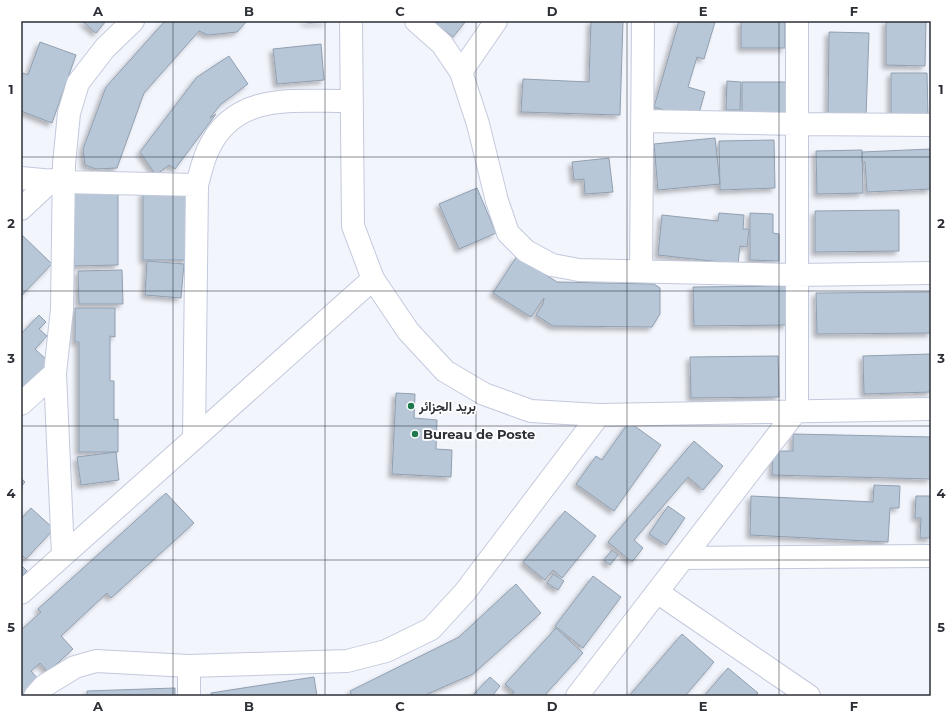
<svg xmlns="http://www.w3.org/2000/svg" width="952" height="717" viewBox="0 0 952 717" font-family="Montserrat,Vazirmatn,sans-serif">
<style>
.building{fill:#b7c7d7;stroke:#919faf;filter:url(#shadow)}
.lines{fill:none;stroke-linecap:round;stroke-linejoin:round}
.minor-casing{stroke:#c3c9dc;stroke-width:24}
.minor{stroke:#fff;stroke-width:22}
.grid{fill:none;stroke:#2d2f37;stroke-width:1;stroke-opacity:0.55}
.poi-dot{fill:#1f794e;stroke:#fff;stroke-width:1.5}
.labels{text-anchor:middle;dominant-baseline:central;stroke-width:3.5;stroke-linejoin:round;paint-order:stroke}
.poi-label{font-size:13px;font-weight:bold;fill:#2d2f37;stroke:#fff;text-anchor:start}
.neatline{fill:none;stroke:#2d2f37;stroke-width:1.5}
.grid-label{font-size:13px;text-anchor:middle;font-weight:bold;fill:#2d2f37}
</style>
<defs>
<filter id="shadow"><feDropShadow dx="-3.5" dy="3.5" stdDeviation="2" flood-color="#0004"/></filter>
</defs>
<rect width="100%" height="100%" fill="#f3f5fd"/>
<!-- building -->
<path class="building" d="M82 21H106L96 33Z
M165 21H247L237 32 208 35 199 31 144 93 117 168 96 169 85 165 83 149 106 87Z
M303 21H327V22L309 23Z
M432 21H466L453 37Z
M591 21H623L620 115 521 112 523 79 589 82Z
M679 21 715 22 704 59 697 57 688 87 705 92 697 120 654 107Z
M741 21H785V48H741Z
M886 21H926L925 66 886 65Z
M829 32 869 33 866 116H828Z
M40 42 76 55 52 123 21 111V78L23 73 28 75Z
M321 44 324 80 277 84 273 49Z
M229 56 248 84 221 104 210 118 216 114 175 169 169 165 156 175 140 152 197 77Z
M891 73H927L928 116H891Z
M727 81 741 82 740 110H726Z
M742 82H786V117H742Z
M715 138 720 184 658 190 654 144Z
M774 140 775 188 720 190 719 141Z
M931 149V189L867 192 865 162H862V152Z
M862 150 863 193 817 194 816 151Z
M609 158 613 192 585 194 584 179 574 180 572 162Z
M477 188 496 233 459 249 439 204Z
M118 192V265L74 266 73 193Z
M143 192H188V260H143Z
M899 210V251L815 252V211Z
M719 213 744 215 743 229H749L747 247 740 246 738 264 658 255 662 215 718 221Z
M750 213 773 214V233L779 234V261L750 260Z
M21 234 52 264 21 296Z
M517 256 557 282 654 284 660 288V314L652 327 553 326 536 315 543 304 544 298 531 317 493 293Z
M147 261 184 264 181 298 145 295Z
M122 270 123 304H79L78 271Z
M786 286 787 325 694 326 693 287Z
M931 292V333L817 334 816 293Z
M75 308H115V337L110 336V381H114V420L118 419V452H79V342H75Z
M39 315 46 322 39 329 47 336 35 349 49 362 21 392V334Z
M931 354V392L864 394 863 356Z
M778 356 779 397 691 398 690 357Z
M396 393 415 394 414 418 437 420 436 449 452 450 451 477 392 474Z
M629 422 661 445 614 511 576 484 596 456 602 460Z
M793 434 931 437V479L772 475 773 451H793Z
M694 441 723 466 703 490 688 477 634 540 643 548 632 562 608 542Z
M116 452 119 480 81 485 77 457Z
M21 478 25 482 21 487Z
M874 485 900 486 899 508H890L888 542 750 535 751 496 873 502Z
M166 493 194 523 111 598 107 593 61 636 73 649 48 672 40 663 31 671 39 680 24 693 21 691V630L41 612 38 609Z
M916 496H931V538H920L921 518H915Z
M668 506 685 518 666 545 649 534Z
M31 508 54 529 26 559 21 554V519Z
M565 511 596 536 562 578 553 570 545 580 523 562Z
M612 550 618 555 610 565 604 560Z
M21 565 27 571 21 577Z
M553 574 564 581 558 590 547 583Z
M593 576 621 597 583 648 555 626Z
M516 584 541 613 473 674 423 696H352L350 691 459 637Z
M556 628 583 653 544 696H511L514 692 505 684Z
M682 634 714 662 685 696H629Z
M728 668 758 693 755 696H704Z
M314 677 317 696H212L211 693Z
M490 677 500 686 492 696H472Z
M175 688V696H87V691Z"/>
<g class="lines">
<!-- minor casing -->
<g class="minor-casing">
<path id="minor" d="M351 21 353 226 373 279 408 331 445 371 484 394 531 411 599 415 931 409
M416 21 442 44 461 72 478 124 497 201 508 233 526 251 552 265 579 270 797 275 931 273
M461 72 496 21
M642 121 797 124 931 125
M21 178 64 182 197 185
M21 209 52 180
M641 271 643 21
M21 404 55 373
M194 438 197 185C200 174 203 160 208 150 235 90 297 102 352 101
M63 555 55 373 62 309 64 164 69 113 78 83 105 48 133 21
M683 558 931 556
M657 592 809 696
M21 593 373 279
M189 666V696
M35 696 44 686 75 667 96 661 189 666 347 661 386 651 431 629 465 592 599 415
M577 696 797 410V21"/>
</g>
<!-- minor -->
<use href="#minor" class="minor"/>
</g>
<!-- grid -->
<path class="grid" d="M173 21V696M325 21V696M476 21V696M627 21V696M779 21V696M21 157H931M21 291H931M21 426H931M21 560H931"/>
<!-- markers -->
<g class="poi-dot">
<circle cx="411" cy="406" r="4"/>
<circle cx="415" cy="434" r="4"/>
</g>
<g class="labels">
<!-- poi labels -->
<g class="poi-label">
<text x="419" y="406">بريد الجزائر</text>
<text x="423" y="434">Bureau de Poste</text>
</g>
</g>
<!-- border -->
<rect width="952" height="717" fill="none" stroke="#ffffff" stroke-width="44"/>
<rect x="22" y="22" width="908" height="673" class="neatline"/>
<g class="grid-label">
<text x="98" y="16">A</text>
<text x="249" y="16">B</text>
<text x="400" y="16">C</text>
<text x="552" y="16">D</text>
<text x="703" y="16">E</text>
<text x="854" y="16">F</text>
<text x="11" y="94">1</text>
<text x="941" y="94">1</text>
<text x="11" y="228">2</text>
<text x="941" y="228">2</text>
<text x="11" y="363">3</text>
<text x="941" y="363">3</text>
<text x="11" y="498">4</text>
<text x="941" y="498">4</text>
<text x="11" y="632">5</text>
<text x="941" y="632">5</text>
<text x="98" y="711">A</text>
<text x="249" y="711">B</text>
<text x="400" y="711">C</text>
<text x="552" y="711">D</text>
<text x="703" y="711">E</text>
<text x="854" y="711">F</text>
</g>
</svg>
